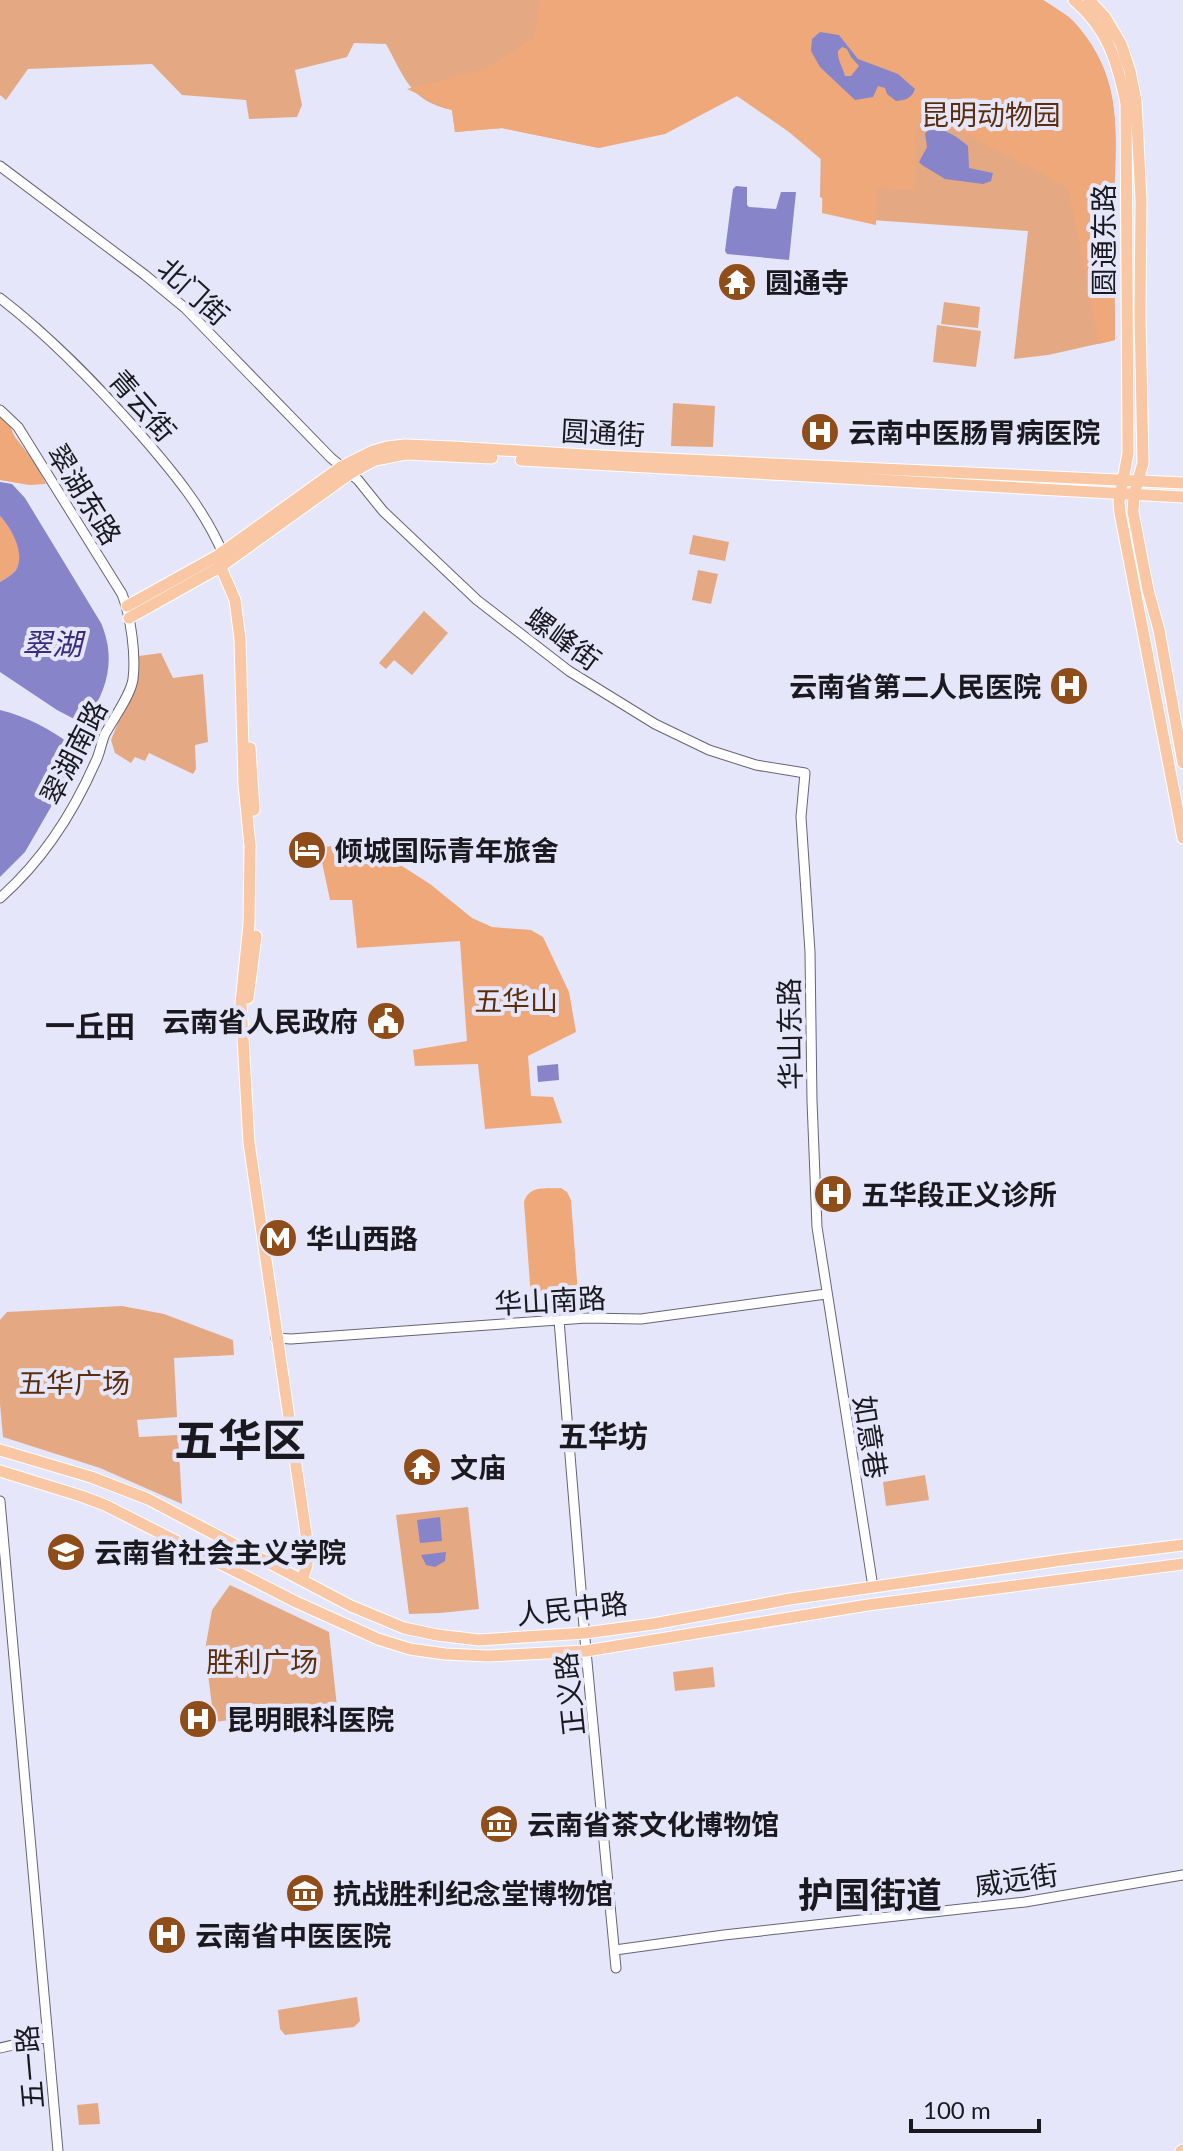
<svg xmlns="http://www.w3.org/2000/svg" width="1183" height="2151" viewBox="0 0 1183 2151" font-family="Lato,'Noto Sans SC',sans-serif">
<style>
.green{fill:#e4a983}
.forest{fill:#eea87a}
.water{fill:#8884ca;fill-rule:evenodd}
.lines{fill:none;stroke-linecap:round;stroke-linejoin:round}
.minor-casing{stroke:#656475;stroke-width:11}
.major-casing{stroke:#fff;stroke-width:13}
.minor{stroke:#fff;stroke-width:9}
.major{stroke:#fac7a5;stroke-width:11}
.labels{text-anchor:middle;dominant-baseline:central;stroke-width:8;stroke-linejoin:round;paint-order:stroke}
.park-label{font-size:28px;fill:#5c2f0c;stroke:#e5e6f9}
.street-label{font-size:28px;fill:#19191f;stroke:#e5e6f9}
.poi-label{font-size:28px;font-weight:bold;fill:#19191f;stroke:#e5e6f9;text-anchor:start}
.water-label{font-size:30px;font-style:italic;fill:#3a2b7d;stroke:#e5e6f9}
.neighbourhood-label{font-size:30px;font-weight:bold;fill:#19191f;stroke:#e5e6f9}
.district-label{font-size:36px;font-weight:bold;fill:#19191f;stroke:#e5e6f9}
.town-label{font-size:44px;font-weight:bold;fill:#19191f;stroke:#e5e6f9}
</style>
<rect width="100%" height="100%" fill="#e5e6f9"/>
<!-- green -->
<path class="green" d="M0 0H1043C1053 7 1065 13 1073 21 1124 76 1116 132 1114 200 1113 246 1115 294 1115 340L1048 355 1014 359 1028 231 871 220 820 197 821 144 737 96 599 148 502 128 455 132 452 110C410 101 405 78 386 44L354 43 347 57 295 70 302 105 297 117 249 119 246 100 182 95 152 64 28 69 6 100 0 95Z
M944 302 980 307 978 328 941 324Z
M937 325 981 331 976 367 933 362Z
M673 403 715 406 713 447 671 446Z
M693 535 729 542 725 561 689 554Z
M698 570 718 574 711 604 692 600Z
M424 611 448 633 412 675 394 660 386 669 379 663Z
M161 653 173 678 203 674 208 742 195 745 196 769 193 774 149 753 145 761 135 757 131 763 115 753 111 740 136 679 139 656Z
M122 1306 164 1314 233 1340 234 1355 174 1358 177 1417 137 1420 139 1437 178 1435 182 1504 100 1468 3 1437 0 1404V1320L7 1312Z
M925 1475 929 1500 886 1506 883 1482Z
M468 1507 479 1609 440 1613 409 1614 396 1515Z
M230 1585 329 1632 337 1707 214 1722 205 1650 212 1610Z
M713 1667 715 1687 675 1691 673 1672Z
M357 1997 360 2021 354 2027 285 2035 280 2029 278 2010Z
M98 2103 100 2124 79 2125 77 2105Z"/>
<!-- forest -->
<path class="forest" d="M540 0H1043C1053 7 1065 13 1073 21 1124 76 1116 132 1114 200 1113 246 1115 294 1115 340L1099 344 1068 188 938 119 915 130 916 191 877 188 876 225 822 213 823 161 789 132 737 96 665 134 599 148 502 128 455 132 452 110 407 89 485 69 534 37Z
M0 415 8 422 15 437 36 464 46 484 29 485 0 480Z
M0 516C11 528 27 553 16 570 12 575 5 579 0 582Z
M363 841 430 884 472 918 492 927 531 930 543 937 569 992 576 1032 528 1056 531 1096 553 1097 562 1123 485 1129 478 1064 415 1066 413 1050 467 1041 460 941 357 948 352 900H330L319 848Z
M561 1188 567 1192 571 1200 579 1308 532 1311 524 1202C529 1185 546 1189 561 1188Z"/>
<!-- water -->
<path class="water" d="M820 32 839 35 858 59 898 74 915 89C912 98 906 100 896 101L887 94 885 88 878 86 873 97 855 100 820 67 811 51 812 39ZM842 47 847 49 851 57 859 66 851 76H845C843 68 837 59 838 51Z
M930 128C944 128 958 137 968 146L969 168 993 173 991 181 983 184 945 179 922 165 919 162 927 147 925 134Z
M736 186 747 187V205L749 207 776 209 781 192H796L789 260 727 254 725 251 733 189Z
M0 482 12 484 25 498 101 623C116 658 108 689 87 719L78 721 57 710 0 672V582C5 579 12 575 16 570 26 553 11 528 0 516Z
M0 710C28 717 50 729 73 746L70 774 25 852 0 877Z
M558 1064 559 1080 538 1082 537 1066Z
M440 1517 442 1541 420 1543 417 1520Z
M446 1552 445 1561 435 1567 426 1565 421 1555Z"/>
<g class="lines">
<!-- minor casing -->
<g class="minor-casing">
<path id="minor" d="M0 166 145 275 185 308 331 458 358 480 383 511 477 600 569 671 655 724 709 750 756 765 805 773 801 817 810 952 812 1101 817 1227 873 1587
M0 298C52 338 97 385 141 435 173 472 205 510 224 556
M0 410 18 427 122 594C131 617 136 655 133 679 131 695 113 719 105 734 101 743 100 754 95 763 73 813 41 862 0 898
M559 1320 586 1651 616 1968
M276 1338 291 1339 587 1318 641 1319 826 1294
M0 1501 58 2151
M615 1950 724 1935 1025 1902 1183 1875
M0 2048 48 2037"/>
</g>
<!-- major casing -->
<g class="major-casing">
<path id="major" d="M1074 0C1108 29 1117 61 1126 103L1128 453 1119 502 1120 513 1183 838
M1089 0 1105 17 1121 44 1130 71 1136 101 1141 200 1140 316 1143 463 1134 495 1133 512 1148 590 1159 630 1183 763
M521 460 1183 497
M219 563 235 600 240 639 244 784 250 846 249 924 241 1003 249 1143 307 1541V1565L302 1580
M127 606 217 556 341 467 373 451 387 447 405 445 453 447 601 456 1183 483
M129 618 220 567 351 473 375 460 406 454 492 458
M250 748 254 810
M248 998 256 936
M0 1450 91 1477 148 1499 351 1606 404 1628 437 1635 479 1640 585 1633 653 1624 790 1599 1069 1559 1183 1545
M0 1471 81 1496 105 1505 296 1602 378 1639 410 1649 445 1654 488 1656 586 1651 868 1605 1183 1564
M1181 2151 1183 2150"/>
</g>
<!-- minor -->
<use href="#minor" class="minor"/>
<!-- major -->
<use href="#major" class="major"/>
</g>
<!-- icons -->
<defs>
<g id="temple-disc" transform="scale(2)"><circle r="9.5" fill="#8f4d1a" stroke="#e5e6f9"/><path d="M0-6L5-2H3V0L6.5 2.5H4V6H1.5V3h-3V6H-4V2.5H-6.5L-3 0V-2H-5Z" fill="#fff"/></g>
<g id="hospital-disc" transform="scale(2)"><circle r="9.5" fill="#8f4d1a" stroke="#e5e6f9"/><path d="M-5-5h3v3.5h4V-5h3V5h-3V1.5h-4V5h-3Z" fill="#fff"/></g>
<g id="hotel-disc" transform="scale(2)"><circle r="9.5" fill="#8f4d1a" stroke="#e5e6f9"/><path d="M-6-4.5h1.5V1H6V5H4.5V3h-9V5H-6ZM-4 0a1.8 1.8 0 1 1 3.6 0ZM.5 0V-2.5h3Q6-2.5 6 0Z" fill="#fff"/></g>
<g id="civic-disc" transform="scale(2)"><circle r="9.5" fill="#8f4d1a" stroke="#e5e6f9"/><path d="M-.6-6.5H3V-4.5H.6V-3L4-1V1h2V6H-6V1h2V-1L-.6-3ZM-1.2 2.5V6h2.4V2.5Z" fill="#fff"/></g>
<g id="metro-disc" transform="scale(2)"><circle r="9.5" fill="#8f4d1a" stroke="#e5e6f9"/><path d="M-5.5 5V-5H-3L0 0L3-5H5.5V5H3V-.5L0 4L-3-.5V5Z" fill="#fff"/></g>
<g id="university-disc" transform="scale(2)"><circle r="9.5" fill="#8f4d1a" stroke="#e5e6f9"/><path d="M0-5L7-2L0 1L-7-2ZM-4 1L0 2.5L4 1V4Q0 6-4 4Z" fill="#fff"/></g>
<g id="museum-disc" transform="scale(2)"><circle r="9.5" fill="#8f4d1a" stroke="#e5e6f9"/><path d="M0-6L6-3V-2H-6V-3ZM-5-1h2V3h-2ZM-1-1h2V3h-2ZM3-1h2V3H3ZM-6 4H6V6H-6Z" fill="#fff"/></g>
</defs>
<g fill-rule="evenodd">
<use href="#temple-disc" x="737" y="282"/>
<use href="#hospital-disc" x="820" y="432"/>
<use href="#hospital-disc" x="1069" y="686"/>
<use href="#hotel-disc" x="307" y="850"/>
<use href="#civic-disc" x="386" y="1021"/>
<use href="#hospital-disc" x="833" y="1194"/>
<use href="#metro-disc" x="278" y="1238"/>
<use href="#temple-disc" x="422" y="1467"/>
<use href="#university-disc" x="66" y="1552"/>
<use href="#hospital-disc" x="198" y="1719"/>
<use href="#museum-disc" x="499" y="1824"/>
<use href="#museum-disc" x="305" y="1893"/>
<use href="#hospital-disc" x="167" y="1935"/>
</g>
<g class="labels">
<!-- park labels -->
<g class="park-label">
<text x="991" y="114">昆明动物园</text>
<text x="516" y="1000">五华山</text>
<text x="74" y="1382">五华广场</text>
<text x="262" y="1661">胜利广场</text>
</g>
<!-- street labels -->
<g class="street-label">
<text transform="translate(1103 240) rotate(-90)">圆通东路</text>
<text transform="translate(194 291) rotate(42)">北门街</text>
<text transform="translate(143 405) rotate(49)">青云街</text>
<text transform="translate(603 432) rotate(3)">圆通街</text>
<text transform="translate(85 494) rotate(58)">翠湖东路</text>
<text transform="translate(564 638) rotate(36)">螺峰街</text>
<text transform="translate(73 752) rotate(-63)">翠湖南路</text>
<text transform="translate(789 1034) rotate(-91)">华山东路</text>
<text transform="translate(550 1300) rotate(-3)">华山南路</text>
<text transform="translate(871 1437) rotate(81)">如意巷</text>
<text transform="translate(572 1608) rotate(-6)">人民中路</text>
<text transform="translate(569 1694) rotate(-96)">正义路</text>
<text transform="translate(1016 1879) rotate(-8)">威远街</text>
<text transform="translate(29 2067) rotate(-95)">五一路</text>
</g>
<!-- poi labels -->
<g class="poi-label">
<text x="765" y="282">圆通寺</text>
<text x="848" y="432">云南中医肠胃病医院</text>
<text x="1041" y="686" text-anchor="end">云南省第二人民医院</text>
<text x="335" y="850">倾城国际青年旅舍</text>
<text x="358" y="1021" text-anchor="end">云南省人民政府</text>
<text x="861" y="1194">五华段正义诊所</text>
<text x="306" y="1238">华山西路</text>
<text x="450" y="1467">文庙</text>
<text x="94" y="1552">云南省社会主义学院</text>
<text x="226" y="1719">昆明眼科医院</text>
<text x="527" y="1824">云南省茶文化博物馆</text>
<text x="333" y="1893">抗战胜利纪念堂博物馆</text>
<text x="195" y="1935">云南省中医医院</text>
</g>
<!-- water labels -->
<g class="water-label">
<text x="52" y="643">翠湖</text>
</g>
<!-- neighbourhood labels -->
<g class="neighbourhood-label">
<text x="90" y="1025">一丘田</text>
<text x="603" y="1435">五华坊</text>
</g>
<!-- district labels -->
<g class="district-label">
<text x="870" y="1894">护国街道</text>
</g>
<!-- town labels -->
<g class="town-label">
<text x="240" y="1439">五华区</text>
</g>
</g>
<!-- scale -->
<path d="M911 2119v12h128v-12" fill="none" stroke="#19191f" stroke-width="4"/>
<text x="923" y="2119" font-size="24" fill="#19191f" stroke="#e5e6f9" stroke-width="6" paint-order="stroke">100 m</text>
</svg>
